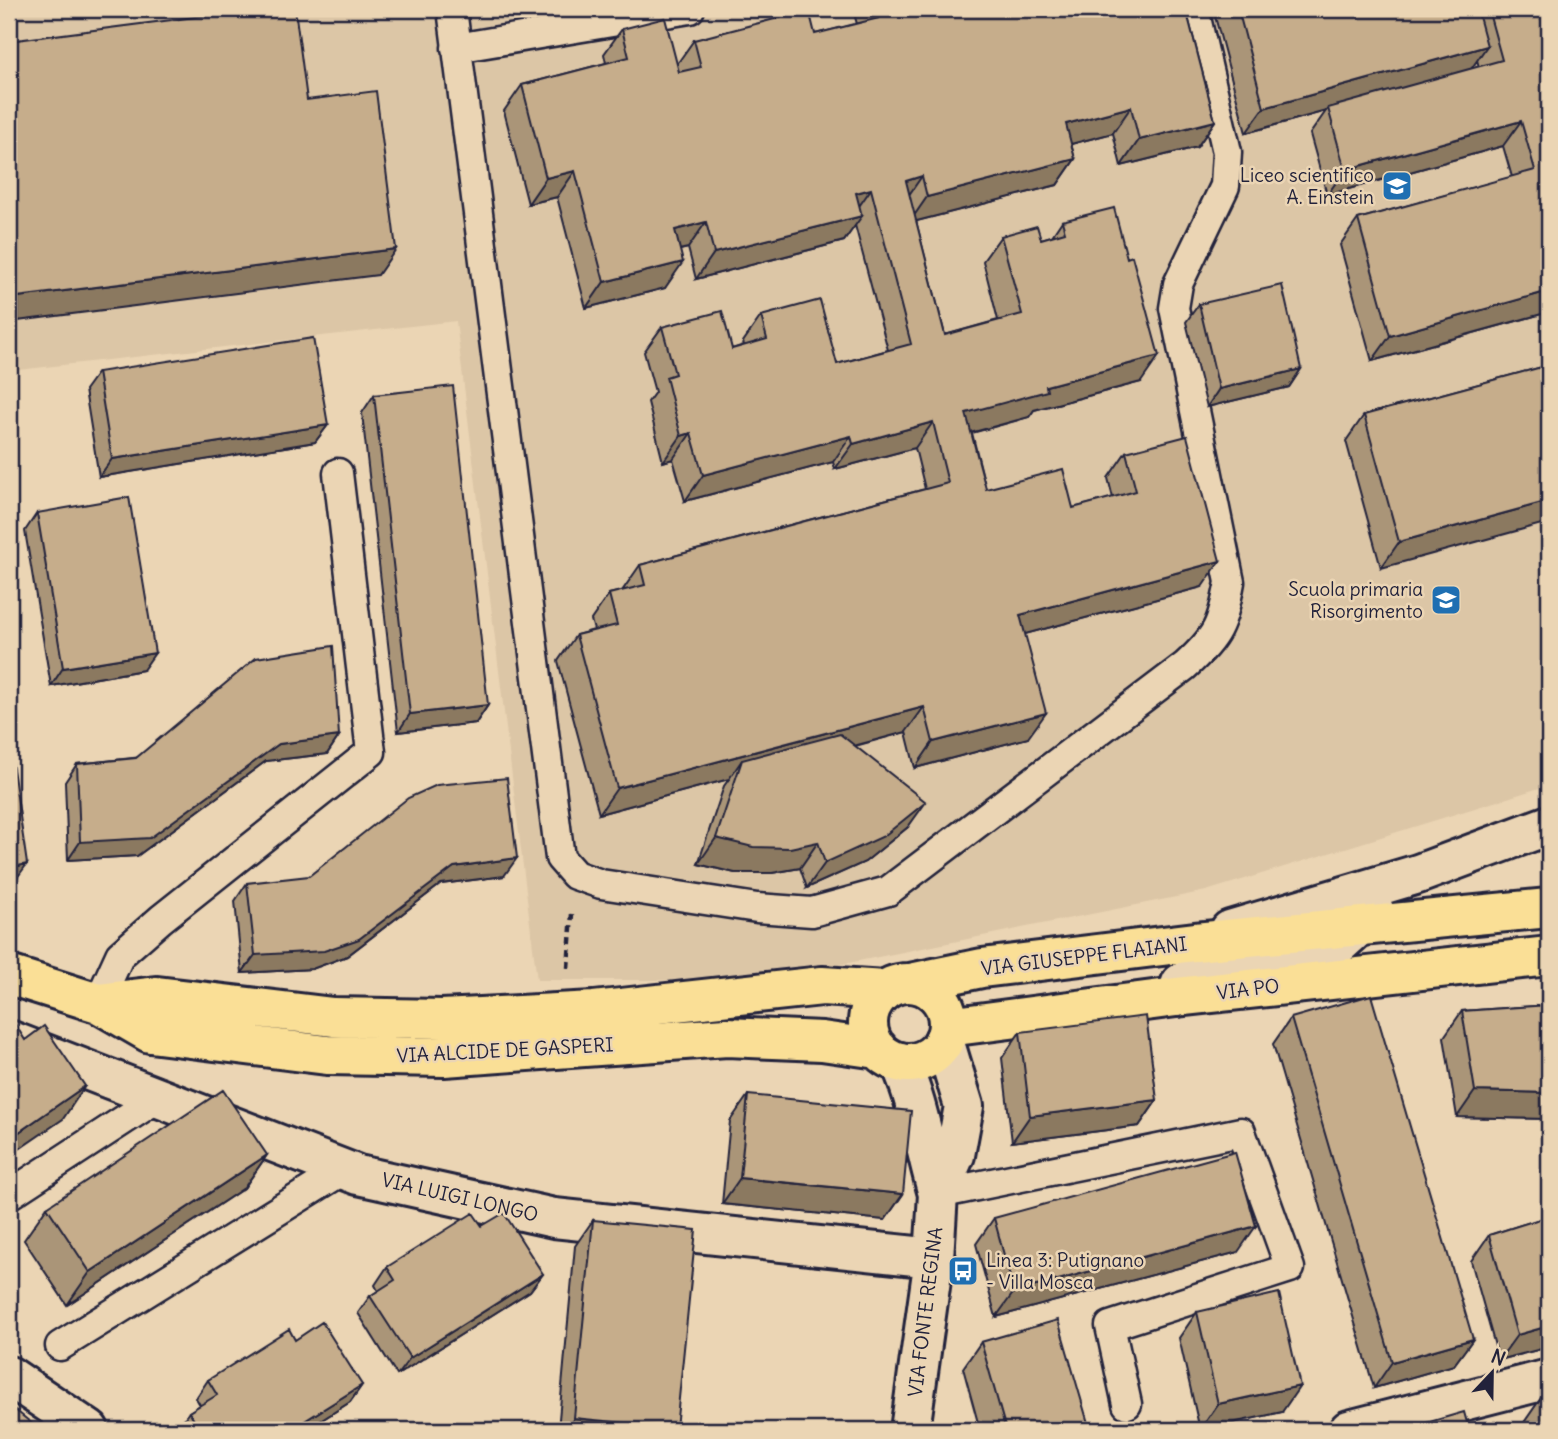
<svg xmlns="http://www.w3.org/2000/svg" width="1558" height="1439" viewBox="0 0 1558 1439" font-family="Delius,sans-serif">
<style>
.built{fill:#dcc6a6}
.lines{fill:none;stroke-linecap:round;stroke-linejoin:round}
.service-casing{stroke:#22223b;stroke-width:33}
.minor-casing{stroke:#22223b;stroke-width:44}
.tertiary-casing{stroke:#22223b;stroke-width:44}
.primary-casing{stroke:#22223b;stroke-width:44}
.path{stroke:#22223b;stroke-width:4.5;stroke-dasharray:7 5;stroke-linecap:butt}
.service{stroke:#ebd5b4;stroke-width:28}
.minor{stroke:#ebd5b4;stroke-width:38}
.tertiary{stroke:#ebd5b4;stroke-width:38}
.primary{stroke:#fadf96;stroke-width:38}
.wall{fill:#aa9578;stroke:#22223b;stroke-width:2;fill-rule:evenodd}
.shaded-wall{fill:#8b7961;stroke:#22223b;stroke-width:2}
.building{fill:#c6ad8b;stroke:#22223b;stroke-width:2}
.labels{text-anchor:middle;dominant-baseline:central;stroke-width:5;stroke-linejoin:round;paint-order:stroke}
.poi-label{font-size:19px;fill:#22223b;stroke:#ebd5b4;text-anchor:end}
.street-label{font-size:19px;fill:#22223b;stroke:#ebd5b4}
</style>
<rect width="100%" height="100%" fill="#ebd5b4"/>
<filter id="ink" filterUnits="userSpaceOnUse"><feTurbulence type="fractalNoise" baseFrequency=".0143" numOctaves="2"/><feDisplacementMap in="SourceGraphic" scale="14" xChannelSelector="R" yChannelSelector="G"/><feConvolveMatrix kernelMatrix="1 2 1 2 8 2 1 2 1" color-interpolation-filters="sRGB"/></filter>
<g filter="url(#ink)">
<!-- built -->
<path class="built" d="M9 9H1549V785L1206 891 764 980H537L456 321 9 371Z"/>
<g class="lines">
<!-- service casing -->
<g class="service-casing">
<path id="service" d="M452 9 560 858 575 875 601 884 757 908 812 912 888 891 1185 666C1218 636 1222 625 1230 582L1174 308 1178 284 1225 186 1227 152 1194 9
M456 48 690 9
M98 1003 120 955 161 919 371 752 338 473
M938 1194 1241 1132 1290 1268 1110 1326 1127 1404
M9 1195 159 1097
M60 1346 345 1169"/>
</g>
<!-- minor casing -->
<g class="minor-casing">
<path id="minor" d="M9 1040 358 1175 554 1218 934 1258
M900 1062C919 1104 925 1150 938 1194
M9 1376 89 1430
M910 1430 934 1258 938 1194 955 1155 964 1106 944 1040
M1349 1430 1549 1379"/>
</g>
<!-- tertiary casing -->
<g class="tertiary-casing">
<path id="tertiary" d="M1230 930 1418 874 1549 825
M1176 997 1181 983 1204 969 1319 957 1335 948 1375 912"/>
</g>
<!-- primary casing -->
<g class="primary-casing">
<path id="primary" d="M9 975 98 1003 150 1033 327 1055 444 1057 727 1037 822 1041 878 1049
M910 983 982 968 1195 942 1549 908
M868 1023a40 40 0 1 1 80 0a40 40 0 1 1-80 0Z
M98 1003 157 996 333 1017 442 1019 594 1011 822 986 885 990
M948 1027 1176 997 1549 956"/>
</g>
<!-- path -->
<path class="path" d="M568 968 572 914"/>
<!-- service -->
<use href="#service" class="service"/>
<!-- minor -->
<use href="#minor" class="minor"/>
<!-- tertiary -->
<use href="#tertiary" class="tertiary"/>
<!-- primary -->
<use href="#primary" class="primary"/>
</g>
<!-- wall -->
<path class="wall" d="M861 9H1186L1215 121 1197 147 1121 166 1113 133 1071 144 1075 159 1057 185 916 221 945 335 998 320 983 261 1001 236 1041 239 1052 236 1062 221 1141 382 1034 410 1029 417 972 433 986 489 1073 508 1113 498 1108 478 1126 452 1202 587 1025 634 1028 738 915 768 906 732 855 746 908 827 865 862 807 888 800 868 772 873H735L698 864 724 786 729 779 599 814 558 661 576 635 594 630 591 620 609 594 622 591 640 565 925 489 915 448 835 469 833 462 685 501 673 459 663 462 648 402 655 392 644 352 662 327 732 349 744 345 743 342 761 316 837 364 888 350 855 225 844 241 696 279 688 248 680 250 665 288 586 308 557 197 528 204 504 111 522 85 606 63 604 54 622 29 677 64 694 40 815 34 857 24 855 17Z
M1213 9H1549V312L1372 361 1340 245 1358 219 1512 177 1503 146 1327 195 1310 134 1326 111 1246 133ZM1477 60 1479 67 1471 69Z
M1199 304 1301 369 1289 387 1207 407 1186 322Z
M1549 365 1381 568 1346 441 1364 415Z
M98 372 328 425 315 442 99 477 85 390Z
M374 395 488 705 476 723 398 732 362 413Z
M37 513 143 670 51 686 25 531Z
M339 736 327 754 266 761 137 856 68 860 65 782 77 764Z
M504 876 441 884 347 956 312 969 242 973 235 901 247 883Z
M1549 1005V1178L1547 1119 1457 1117 1444 1037 1462 1011Z
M1291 1018 1473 1339 1454 1365 1374 1388 1273 1044Z
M1020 1032 1157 1100 1139 1126 1012 1142 1002 1058Z
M748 1095 903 1194 885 1220 722 1204 730 1121Z
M267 1155 244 1188 67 1305 24 1240 47 1207Z
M1549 1216V1347L1499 1360 1471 1261 1489 1235Z
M994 1218 1238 1252 996 1317 976 1244Z
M593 1220 676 1428 675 1430H558L575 1246Z
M482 1226 543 1274 530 1291 397 1375 358 1313 370 1296 378 1291 375 1285 387 1267Z
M1197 1312 1282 1412 1200 1430 1179 1338Z
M295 1340 362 1385 350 1402 306 1430H176L189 1412 200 1405 196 1398 208 1380Z
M981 1342 1090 1430H980L963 1368Z
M1549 1396V1430H1525L1523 1424 1541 1398Z"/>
<!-- shaded-wall -->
<path class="shaded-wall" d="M1487 46 1469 72 1328 108 1326 111 1246 133 1264 108Z
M1131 107 1113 133 1048 150 1066 124Z
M1215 121 1197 147 1121 166 1139 140Z
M1521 121 1503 146 1327 195 1345 170Z
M1075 159 1057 185 909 223 927 197Z
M575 171 557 197 528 204 546 178Z
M922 176 904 202 906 181Z
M871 189 853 215 856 193Z
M862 216 844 241 696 279 714 253Z
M706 222 688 248 656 255 675 230Z
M396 249 378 275 9 322V298Z
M683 262 665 288 586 308 604 282Z
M1549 291V312L1372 361 1390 336Z
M1159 356 1141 382 1034 410 1029 417 948 439 966 413 1046 386Z
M1301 369 1289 387 1207 407 1219 389Z
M933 422 915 448 835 469 853 444Z
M328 425 315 442 99 477 112 459Z
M691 433 673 459 663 462 681 436Z
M851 436 833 462 685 501 703 475Z
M1549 501V522L1381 568 1399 542Z
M1220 561 1202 587 1002 640 1020 615Z
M155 653 143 670 51 686 63 668Z
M488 705 476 723 398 732 410 714Z
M924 707 906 732 737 777 742 760 729 779 599 814 617 788Z
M1046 713 1028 738 915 768 933 742Z
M339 736 327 754 266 761 137 856 68 860 80 842 279 744Z
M926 802 908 827 865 862 807 888 825 863Z
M716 838 818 842 800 868 772 873H735L698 864Z
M517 858 504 876 441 884 347 956 312 969 242 973 255 955 454 867Z
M27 864 9 889V868Z
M85 1086 63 1119 9 1156V1139Z
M1475 1091 1549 1093V1116L1547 1119 1457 1117Z
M1157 1100 1139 1126 1012 1142 1030 1116Z
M267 1155 244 1188 67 1305 90 1272Z
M740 1178 903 1194 885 1220 722 1204Z
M1256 1226 1238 1252 996 1317 1014 1292Z
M543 1274 530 1291 397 1375 410 1358Z
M1549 1326V1347L1499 1360 1517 1335Z
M1473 1339 1454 1365 1374 1388 1392 1362Z
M362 1385 350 1402 306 1430H290Z
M1300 1386 1282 1412 1200 1430 1218 1404Z
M574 1418 676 1428 675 1430H566Z"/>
<!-- building -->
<path class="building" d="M257 9H295L307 100 376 91 396 249 9 298V41Z
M877 9H1186L1215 121 1139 140 1131 107 1066 124 1075 159 927 197 922 176 906 181 945 335 1022 314 1001 236 1037 226 1041 239 1065 232 1062 221 1114 208 1127 258 1132 256 1159 356 1046 386 1047 391 966 413 986 489 1063 469 1073 508 1136 491 1126 452 1187 436 1220 561 1020 615 1046 713 933 742 924 707 617 788 576 635 617 625 609 594 645 585 640 565 948 483 933 422 853 444 851 436 703 475 691 433 681 436 666 377 675 374 662 327 722 311 732 349 767 339 761 316 820 300 837 364 911 344 871 189 856 193 862 216 714 253 706 222 675 230 683 262 604 282 575 171 546 178 522 85 629 57 622 29 665 18 679 72 701 67 694 40 809 10 815 34 879 18Z
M1238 9H1477L1487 46 1264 108Z
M1488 9H1549V291L1390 336 1358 219 1535 170 1521 121 1345 170 1328 108 1502 60Z
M1282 285 1301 369 1219 389 1199 304Z
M313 338 328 425 112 459 98 372Z
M1549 365V501L1399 542 1364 415Z
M453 386 488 705 410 714 374 395Z
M129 497 155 653 63 668 37 513Z
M333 646 339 736 279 744 150 838 80 842 77 764 136 758 256 658Z
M840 734 926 802 884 836 825 863 818 842 790 848 753 847 716 838 742 760Z
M9 741 27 864 9 868Z
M507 778 517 858 454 867 359 939 324 951 255 955 247 883 309 876 408 798 437 785Z
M1371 995 1473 1339 1392 1362 1291 1018Z
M1549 1005V1093L1475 1091 1462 1011Z
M1146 1016 1157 1100 1030 1116 1020 1032Z
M15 1024 25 1040 44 1026 85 1086 9 1139V1028Z
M223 1090 267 1155 90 1272 47 1207Z
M748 1095 911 1111 903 1194 740 1178Z
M1235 1152 1256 1226 1014 1292 994 1218Z
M473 1213 482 1226 504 1213 543 1274 410 1358 370 1296 395 1280 387 1267Z
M1549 1216V1326L1517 1335 1489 1235Z
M593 1220 696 1230 676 1428 574 1418Z
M1279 1293 1300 1386 1218 1404 1197 1312Z
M1058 1320 1090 1430H1006L981 1342Z
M322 1322 362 1385 290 1430H200L189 1412 217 1395 208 1380 289 1329 295 1340Z
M1549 1396V1428L1541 1398Z
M9 1405 40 1430H9Z
M1464 1412 1469 1430H1402Z
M460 1426 463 1430H453Z"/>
</g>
<!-- icons -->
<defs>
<g id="school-square" transform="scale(1.575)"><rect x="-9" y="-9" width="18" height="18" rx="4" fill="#1f6fb2" stroke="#ebd5b4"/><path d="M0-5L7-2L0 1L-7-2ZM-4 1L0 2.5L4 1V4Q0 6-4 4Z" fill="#fff"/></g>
<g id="bus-square" transform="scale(1.575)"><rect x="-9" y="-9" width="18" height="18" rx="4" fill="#1f6fb2" stroke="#ebd5b4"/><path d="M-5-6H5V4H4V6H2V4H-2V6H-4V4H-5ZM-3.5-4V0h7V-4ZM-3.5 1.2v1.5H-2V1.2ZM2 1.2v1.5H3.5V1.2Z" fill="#fff"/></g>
</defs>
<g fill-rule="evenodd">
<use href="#school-square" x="1397" y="186"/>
<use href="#school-square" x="1446" y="600"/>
<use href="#bus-square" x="963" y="1271"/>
</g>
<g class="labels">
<!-- poi labels -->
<g class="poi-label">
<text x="1374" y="175">Liceo scientifico<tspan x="1374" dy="22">A. Einstein</tspan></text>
<text x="1423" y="589">Scuola primaria<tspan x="1423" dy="22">Risorgimento</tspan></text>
<text x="986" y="1260" text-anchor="start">Linea 3: Putignano<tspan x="986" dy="22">- Villa Mosca</tspan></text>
</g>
<!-- street labels -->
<g class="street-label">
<text transform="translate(1084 956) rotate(-7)">VIA GIUSEPPE FLAIANI</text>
<text transform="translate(1248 989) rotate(-7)">VIA PO</text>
<text transform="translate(505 1050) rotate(-3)">VIA ALCIDE DE GASPERI</text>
<text transform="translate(460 1197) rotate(13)">VIA LUIGI LONGO</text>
<text transform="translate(925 1312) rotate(-83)">VIA FONTE REGINA</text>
</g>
</g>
<!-- margin -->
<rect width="1558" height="1439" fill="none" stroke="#ebd5b4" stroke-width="35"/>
<rect x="18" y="18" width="1523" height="1404" fill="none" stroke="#22223b" stroke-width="2.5" filter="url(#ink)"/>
<!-- north arrow -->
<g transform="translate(1492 1373) rotate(22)" stroke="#ebd5b4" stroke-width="5" paint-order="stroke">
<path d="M0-5L12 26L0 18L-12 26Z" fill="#22223b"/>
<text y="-10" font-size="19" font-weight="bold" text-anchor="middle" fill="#22223b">N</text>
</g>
</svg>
